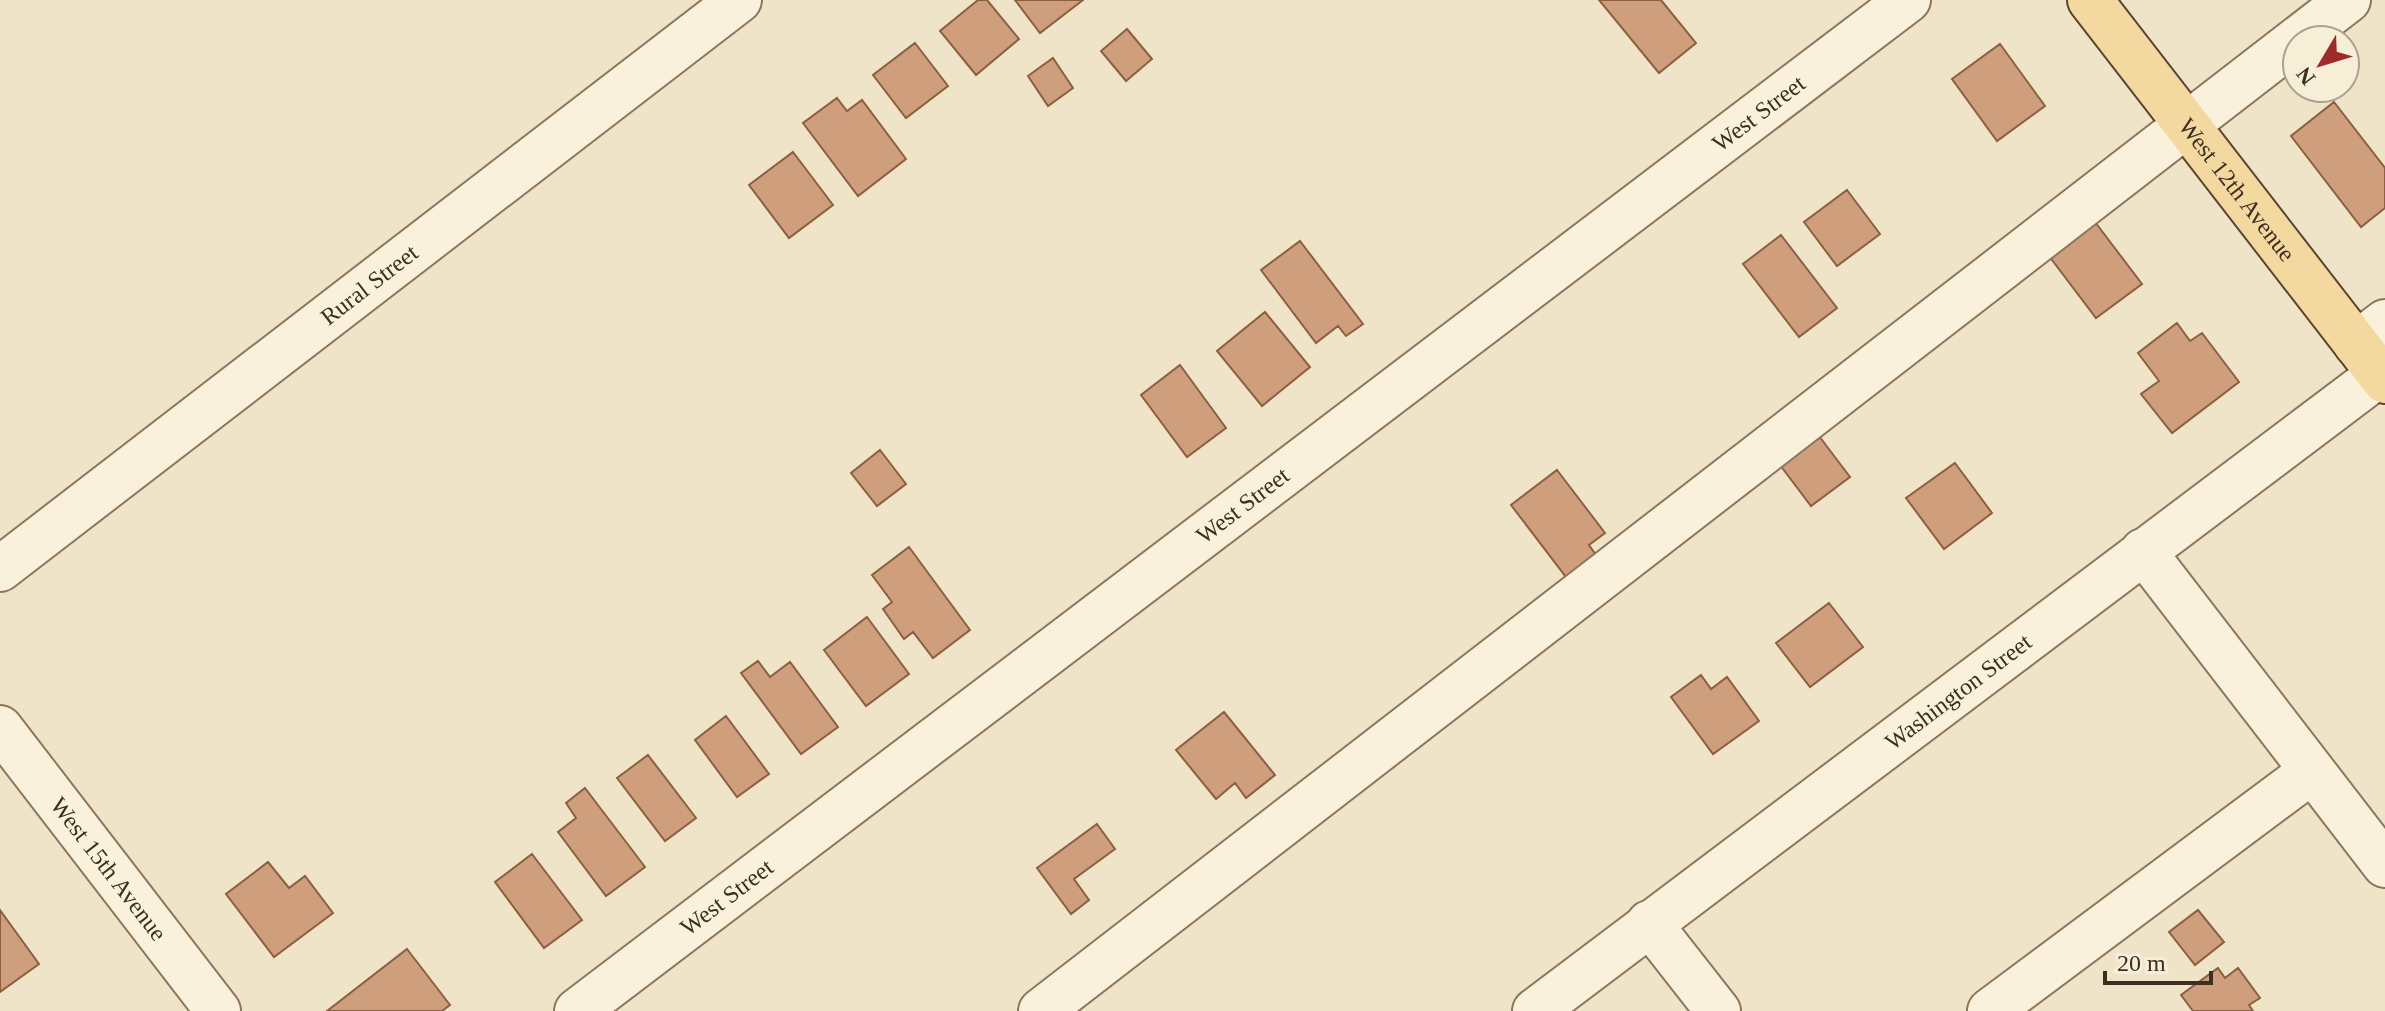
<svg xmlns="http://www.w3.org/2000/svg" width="2385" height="1011" viewBox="0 0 2385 1011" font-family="'Times New Roman',serif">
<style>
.building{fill:#cf9f7d;stroke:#8d5f41;stroke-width:2}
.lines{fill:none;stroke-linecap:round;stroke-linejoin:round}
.minor-casing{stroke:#8d765c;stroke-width:48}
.major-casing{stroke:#5b4430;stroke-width:48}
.minor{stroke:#faf1dc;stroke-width:44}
.major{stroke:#f3d9a0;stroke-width:44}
.labels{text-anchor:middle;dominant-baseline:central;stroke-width:6;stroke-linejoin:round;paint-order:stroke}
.street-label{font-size:24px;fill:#3d2e20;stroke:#f7eed8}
</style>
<rect width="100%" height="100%" fill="#f0e4c8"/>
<!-- building -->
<path class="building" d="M978 0H987L1019 39 976 75 940 31Z
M1015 0H1083L1040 33Z
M1599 0H1661L1696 43 1659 73Z
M1127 29 1152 59 1126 81 1101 51Z
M915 43 948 86 906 118 873 75Z
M2000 44 2045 106 1997 141 1952 79Z
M1053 58 1073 88 1048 106 1028 76Z
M837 98 847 111 862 100 906 159 858 196 803 123Z
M2334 102 2385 168V208L2361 227 2291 136Z
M793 152 833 205 789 238 749 185Z
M1847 190 1880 234 1837 266 1804 222Z
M2095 222 2142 284 2096 318 2049 256Z
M1781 235 1837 308 1799 337 1743 264Z
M1300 241 1363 324 1346 336 1338 326 1316 343 1261 270Z
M1265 312 1310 367 1262 406 1217 351Z
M2177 323 2190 341 2202 333 2239 382 2172 433 2141 394 2159 381 2138 353Z
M1180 365 1226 428 1187 457 1141 395Z
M1819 436 1850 477 1811 506 1780 465Z
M880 450 906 484 877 506 851 473Z
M1955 463 1992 513 1944 549 1906 498Z
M1557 470 1605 533 1589 545 1596 555 1566 577 1511 505Z
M909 547 970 630 933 658 913 632 904 639 883 609 892 602 872 575Z
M1829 603 1863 647 1810 687 1776 643Z
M867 617 909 674 866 706 824 650Z
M758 661 770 677 790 662 838 727 801 754 741 673Z
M1701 675 1711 689 1727 677 1759 721 1713 754 1671 697Z
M1224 712 1275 775 1246 798 1235 783 1216 799 1176 750Z
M726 716 769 774 737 797 695 740Z
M648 755 696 818 665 841 617 778Z
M585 788 645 867 606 896 558 832 576 818 566 803Z
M1097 824 1115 849 1074 879 1089 900 1071 914 1037 868Z
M532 854 582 920 544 948 495 882Z
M268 862 289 888 305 876 333 913 274 957 226 894Z
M0 910 39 964 0 992Z
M2198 910 2224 942 2195 965 2169 932Z
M407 949 450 1005 442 1011H327Z
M2218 968 2225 978 2238 968 2260 998 2249 1005 2253 1011H2193L2181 995Z"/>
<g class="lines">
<!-- minor casing -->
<g class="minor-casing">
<g id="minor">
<path d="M2356 344 2385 322"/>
<path d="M2143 551 2385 865"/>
<path id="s1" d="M0 569 739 0"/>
<path id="s2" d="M0 728 218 1011"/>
<path d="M1649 923 1718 1011"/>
<path id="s3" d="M577 1011 1908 0"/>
<path d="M1041 1011 2348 0"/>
<path id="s4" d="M1535 1011 2380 374"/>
<path d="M1990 1011 2312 771"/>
</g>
</g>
<!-- major casing -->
<g class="major-casing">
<g id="major">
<path id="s5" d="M2090 0 2385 381"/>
</g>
</g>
<!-- minor -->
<use href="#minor" class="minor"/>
<!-- major -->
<use href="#major" class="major"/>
</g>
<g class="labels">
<!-- street labels -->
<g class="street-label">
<text stroke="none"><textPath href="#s3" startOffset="1484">West Street</textPath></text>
<text stroke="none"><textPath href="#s5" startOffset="240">West 12th Avenue</textPath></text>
<text stroke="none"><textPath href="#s1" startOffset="466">Rural Street</textPath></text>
<text stroke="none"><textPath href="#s3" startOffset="836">West Street</textPath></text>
<text stroke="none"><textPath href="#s4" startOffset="530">Washington Street</textPath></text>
<text stroke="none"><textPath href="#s2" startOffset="178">West 15th Avenue</textPath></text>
<text stroke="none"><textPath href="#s3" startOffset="188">West Street</textPath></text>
</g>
</g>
<!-- north arrow -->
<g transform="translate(2321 64) rotate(232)"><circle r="38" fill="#f7eed8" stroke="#ada18e" stroke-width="2"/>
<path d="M0-6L14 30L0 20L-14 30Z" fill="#9e2a2b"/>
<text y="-12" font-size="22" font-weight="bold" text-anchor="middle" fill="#3d2e20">N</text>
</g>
<!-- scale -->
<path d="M2105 971v12h106v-12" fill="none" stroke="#3d2e20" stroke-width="4"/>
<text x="2117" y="971" font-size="24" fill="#3d2e20" stroke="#f7eed8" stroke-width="6" paint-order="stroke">20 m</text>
</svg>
